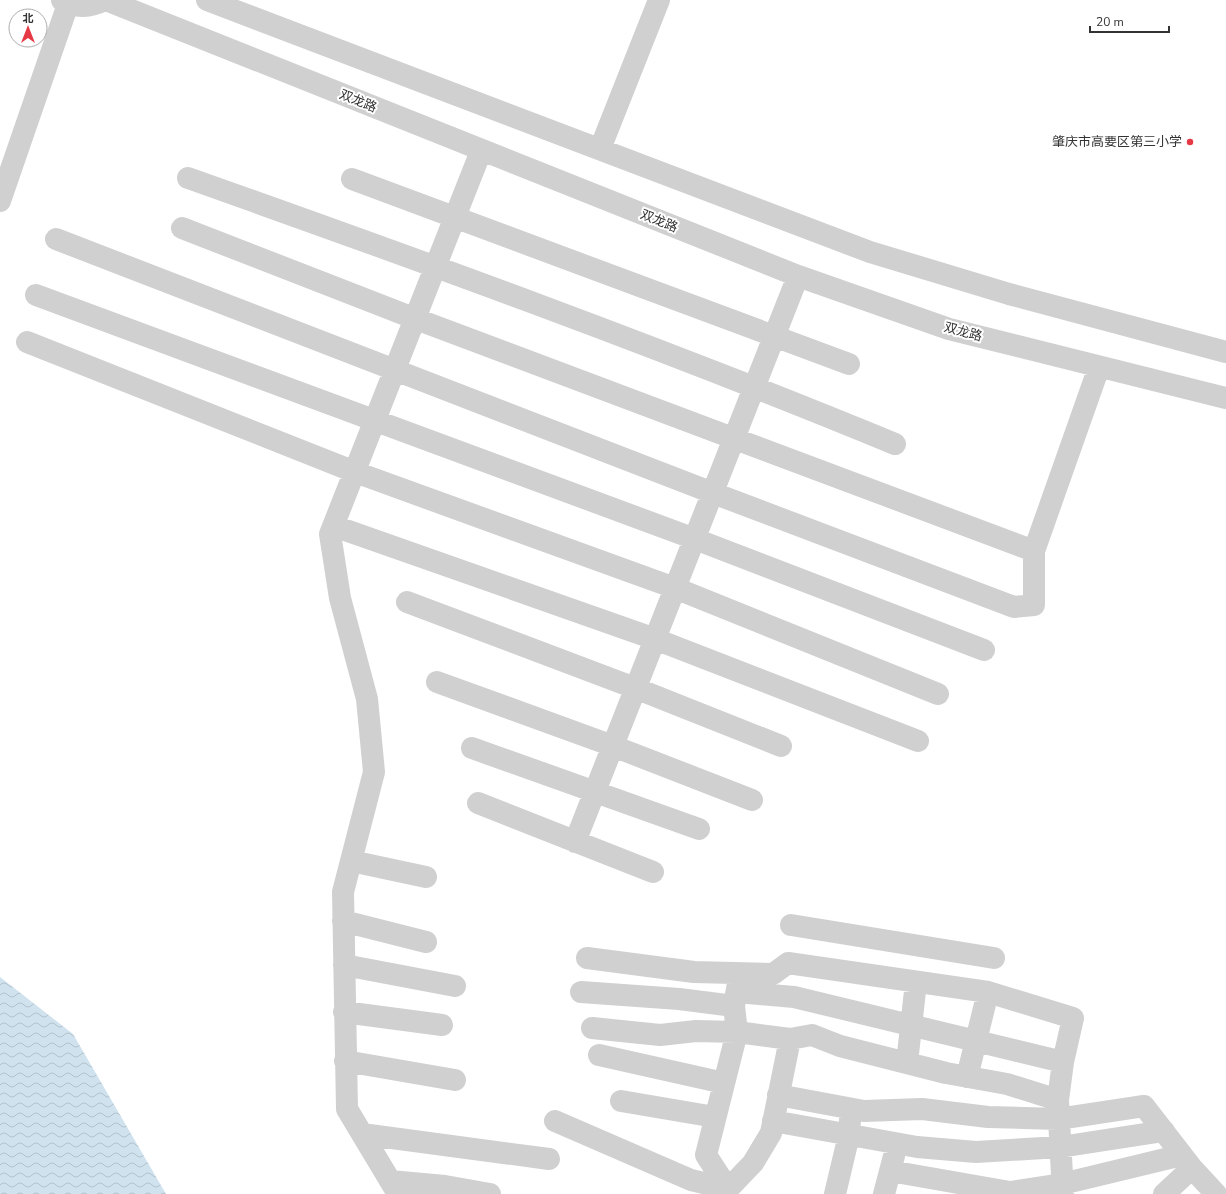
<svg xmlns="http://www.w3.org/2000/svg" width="1226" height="1194" viewBox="0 0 1226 1194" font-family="'Nunito Sans','Noto Sans SC',sans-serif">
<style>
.water{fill:url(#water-waves)}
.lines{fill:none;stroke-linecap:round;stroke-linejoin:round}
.minor{stroke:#d0d0d0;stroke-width:22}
.poi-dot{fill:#e63946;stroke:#fff;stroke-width:1.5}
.labels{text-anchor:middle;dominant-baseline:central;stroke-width:4;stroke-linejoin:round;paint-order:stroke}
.street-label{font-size:13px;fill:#333;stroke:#fff}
.poi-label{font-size:13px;fill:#333;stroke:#fff;text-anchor:end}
</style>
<defs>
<pattern id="water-waves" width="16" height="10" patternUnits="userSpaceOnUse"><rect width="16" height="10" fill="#cfe2ee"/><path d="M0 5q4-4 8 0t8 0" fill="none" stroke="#b2c2cd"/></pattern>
</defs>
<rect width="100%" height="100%" fill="#fff"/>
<!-- water -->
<path class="water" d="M0 977 73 1034 166 1194H0Z"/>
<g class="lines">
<!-- minor -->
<path class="minor" d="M62 0C77 9 90 7 105 0
M106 0 798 276 949 329 1226 398
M207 0 870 252 1009 294 1226 352
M600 149 659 0
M188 178C425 262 662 348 895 444
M352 179 849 364
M0 201 68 4
M182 228 416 319 1034 551
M56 239 713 493 1014 607 1034 605V551L1099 367
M36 295 695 539 984 650
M27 342 355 472 675 588 938 694
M334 526 655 639 918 741
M407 602 635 688 781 746
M437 682 613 746 752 800
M472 748 699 829
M478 803 653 872
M575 842 798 276
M351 861 426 877
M343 921 426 942
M791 925 994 958
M587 958 694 972 773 974 788 963 988 992 1073 1018 1063 1062 1058 1100 1063 1194
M344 965 455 986
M581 992 679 999 734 1006
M737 992 794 997 1063 1062
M344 1012 442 1025
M592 1028 660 1035 696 1031 737 1032 790 1039 812 1035 840 1046 946 1073 1007 1084 1058 1100
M599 1055 724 1083
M345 1061 455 1080
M907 1063 916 982
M967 1077 988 992
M778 1095 864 1111 922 1109 988 1117 1058 1119 1144 1106 1192 1168 1216 1194
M621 1101 715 1117
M555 1121 691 1180 728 1189 753 1163 771 1133 790 1039
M773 1121 917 1147 976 1152 1060 1147 1164 1131
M362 1134 549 1159
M890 1171 1010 1192 1062 1184 1182 1155
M390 1181 445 1186 490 1194
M398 1194 347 1109 343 892 374 772 367 699 340 598 330 534 481 151
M726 1194 728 1189 706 1155 737 1032 734 1006 739 977
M835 1194 849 1135 850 1120
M884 1194 894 1156
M1164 1194 1192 1168"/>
</g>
<!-- markers -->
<circle class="poi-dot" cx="1190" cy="142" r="4"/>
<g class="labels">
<!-- street labels -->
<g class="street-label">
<text transform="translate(358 101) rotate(22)">双龙路</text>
<text transform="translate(659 221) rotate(22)">双龙路</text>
<text transform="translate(963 332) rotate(15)">双龙路</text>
</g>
<!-- poi labels -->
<g class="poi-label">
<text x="1182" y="142">肇庆市高要区第三小学</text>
</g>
</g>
<!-- north arrow -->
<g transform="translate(28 28)"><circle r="19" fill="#ffffff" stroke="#adadad"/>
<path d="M0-3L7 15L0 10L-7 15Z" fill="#e63946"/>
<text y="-6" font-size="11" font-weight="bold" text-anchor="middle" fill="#333333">北</text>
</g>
<!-- scale -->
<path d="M1090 26v6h79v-6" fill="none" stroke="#333333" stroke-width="2"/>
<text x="1096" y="26" font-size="12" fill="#333333" stroke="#ffffff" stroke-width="3" paint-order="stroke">20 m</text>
</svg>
